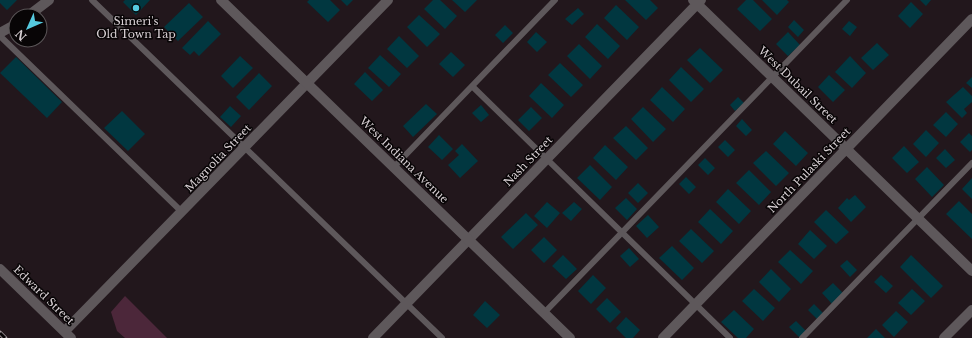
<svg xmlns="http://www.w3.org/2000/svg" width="972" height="338" viewBox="0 0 972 338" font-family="'Libre Baskerville',serif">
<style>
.green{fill:#4c273a}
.building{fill:#013740}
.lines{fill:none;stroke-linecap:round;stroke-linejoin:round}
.service{stroke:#5e585b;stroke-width:6}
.minor{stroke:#5e585b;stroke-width:10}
.tertiary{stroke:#5e585b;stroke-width:10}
.rail-casing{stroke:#a79ea2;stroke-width:4.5}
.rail{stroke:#080506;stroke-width:3;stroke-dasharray:9;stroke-linecap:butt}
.poi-dot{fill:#55cadf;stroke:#080506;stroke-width:1.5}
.labels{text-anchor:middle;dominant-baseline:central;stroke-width:3;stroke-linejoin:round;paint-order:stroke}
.poi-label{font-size:11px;fill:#d7cfd3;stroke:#080506}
.street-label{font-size:11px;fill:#d7cfd3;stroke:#080506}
</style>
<rect width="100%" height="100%" fill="#22171c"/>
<!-- green -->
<path class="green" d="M125 296 167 338H125L117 331 111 312Z"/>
<!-- building -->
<path class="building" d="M0 0H17L7 10 0 3Z
M125 0H150L136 15 123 2Z
M309 0H330L340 10 328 22 307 2Z
M341 0H353L347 6Z
M433 0H440L457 16 445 29 424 9Z
M452 0H477L465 12Z
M625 0H650L658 8 646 20Z
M746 0H753L772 19 760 31 737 9Z
M762 0H787L789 2 777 15Z
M920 0H931L926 6Z
M911 2 923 14 910 28 898 16Z
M189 3 203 17 178 41 164 27Z
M616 5 639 27 627 40 604 18Z
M578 8 584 14 572 25 565 19Z
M419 15 440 34 427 47 407 27Z
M794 20 804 30 798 37 788 27Z
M208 21 221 34 199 56 194 51 190 55 182 48Z
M849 21 857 27 850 36 842 29Z
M597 24 620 46 608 59 585 37Z
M505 25 513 33 503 43 495 35Z
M536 32 547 42 537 52 527 42Z
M788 32 800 45 788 56 776 44Z
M399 36 419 56 407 68 387 49Z
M877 43 889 55 873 70 861 58Z
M579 44 602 66 590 79 567 56Z
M700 48 723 70 710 83 687 60Z
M451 52 465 65 453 77 439 64Z
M380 55 401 74 389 87 368 68Z
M240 56 253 68 233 88 221 76Z
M850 56 866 73 852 88 835 72Z
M16 57 62 102 47 118 0 73Z
M560 63 583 85 571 97 548 75Z
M681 67 704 89 691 102 669 80Z
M365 72 383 90 372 101 354 84Z
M259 73 272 86 249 110 236 97Z
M829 75 845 90 833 102 818 87Z
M972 77V88L966 83Z
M541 83 564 105 552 118 529 96Z
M662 87 685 109 673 122 650 100Z
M963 87 972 96V102L964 109 967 113 962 118 946 102Z
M738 97 744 103 735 111 730 105Z
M426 104 437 114 413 137 403 126Z
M481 105 489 115 481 122 472 113Z
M230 106 241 116 231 127 220 117Z
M531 107 542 118 529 131 518 120Z
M643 107 666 129 653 142 631 119Z
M122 111 145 134 128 151 104 128Z
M946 112 958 124 946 137 933 125Z
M742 119 752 130 746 136 736 126Z
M626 126 648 148 636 160 613 138Z
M926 130 939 143 926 157 913 144Z
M785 131 808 153 796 166 773 144Z
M969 133 972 136V150L970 152 960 142Z
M439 135 453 149 442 160 428 147Z
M725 140 735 150 728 157 718 147Z
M462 144 478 161 460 178 448 165 459 155 455 151Z
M605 145 628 167 616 180 593 158Z
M904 146 919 162 907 173 892 158Z
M945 149 955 160 946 168 936 158Z
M766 151 789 173 776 186 753 163Z
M705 158 715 168 708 175 698 165Z
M590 165 612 187 600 200 577 178Z
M927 167 944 185 932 197 915 179Z
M749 170 771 192 759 205 736 183Z
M686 177 696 187 689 194 679 184Z
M972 178V199L962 189Z
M638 183 648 193 638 203 628 193Z
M728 189 751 211 739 224 716 202Z
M855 195 866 207 851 222 838 208 847 198 849 200Z
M626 198 637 209 627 220 615 208Z
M959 201 972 214V239L946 214Z
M547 202 560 213 547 228 534 216Z
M574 202 582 209 571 221 562 213Z
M710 209 733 231 721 244 698 222Z
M826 210 849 232 836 244 814 222Z
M526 213 538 225 513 249 501 237Z
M648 215 659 227 647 238 636 226Z
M691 229 714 251 702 263 679 241Z
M810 230 827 246 814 259 798 244Z
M544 237 557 250 544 263 531 250Z
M672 246 694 268 682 280 659 258Z
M629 248 639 259 630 267 620 256Z
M790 250 813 271 801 284 778 262Z
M563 255 577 269 566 279 552 266Z
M911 255 943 286 931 298 900 267Z
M847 260 857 270 850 277 840 266Z
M771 269 791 289 779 302 759 282Z
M593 275 606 288 591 304 578 291Z
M881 275 893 286 886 293 874 282Z
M833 283 843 293 832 304 822 293Z
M754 289 775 308 763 321 742 301Z
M912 289 925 301 911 315 898 303Z
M607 298 621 312 610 323 596 309Z
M485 301 500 315 487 328 473 315Z
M814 304 823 313 817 319 808 310Z
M734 310 754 329 746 338H738L721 322Z
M896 311 908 322 894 337 882 325Z
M626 317 640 330 633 338H626L616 328Z
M796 321 806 331 799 337 789 327Z
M876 329 885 338H867Z"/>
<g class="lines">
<!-- service -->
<path class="service" d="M92 0 442 338
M0 36 182 212
M472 86 730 338
M394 167 555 0
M544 313 847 0
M802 338 972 163"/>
<!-- minor -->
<path class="minor" d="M693 0 972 271
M0 269 71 338
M65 331 388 0
M373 338 701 0
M663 338 972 19
M944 338 972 310"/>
<!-- tertiary -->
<path class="tertiary" d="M221 0 570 338
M28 16 49 0
M0 33 16 24"/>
<!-- rail casing -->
<g class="rail-casing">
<path id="rail" d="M0 333 5 338"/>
</g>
<!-- rail -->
<use href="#rail" class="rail"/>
</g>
<!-- markers -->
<circle class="poi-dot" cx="136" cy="8" r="4"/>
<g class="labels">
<!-- poi labels -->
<g class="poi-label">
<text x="136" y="21">Simeri's<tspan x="136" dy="13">Old Town Tap</tspan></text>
</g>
<!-- street labels -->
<g class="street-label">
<text transform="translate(798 85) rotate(44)">West Dubail Street</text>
<text transform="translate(218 158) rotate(-46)">Magnolia Street</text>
<text transform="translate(404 160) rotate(44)">West Indiana Avenue</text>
<text transform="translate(528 161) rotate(-46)">Nash Street</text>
<text transform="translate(809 170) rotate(-46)">North Pulaski Street</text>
<text transform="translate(44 295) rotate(44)">Edward Street</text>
</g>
</g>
<!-- north arrow -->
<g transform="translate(28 28) rotate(225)"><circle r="19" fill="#080506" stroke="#5b5658"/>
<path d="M0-3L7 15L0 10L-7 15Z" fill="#55cadf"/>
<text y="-6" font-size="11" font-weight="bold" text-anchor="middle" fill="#d7cfd3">N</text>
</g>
</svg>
